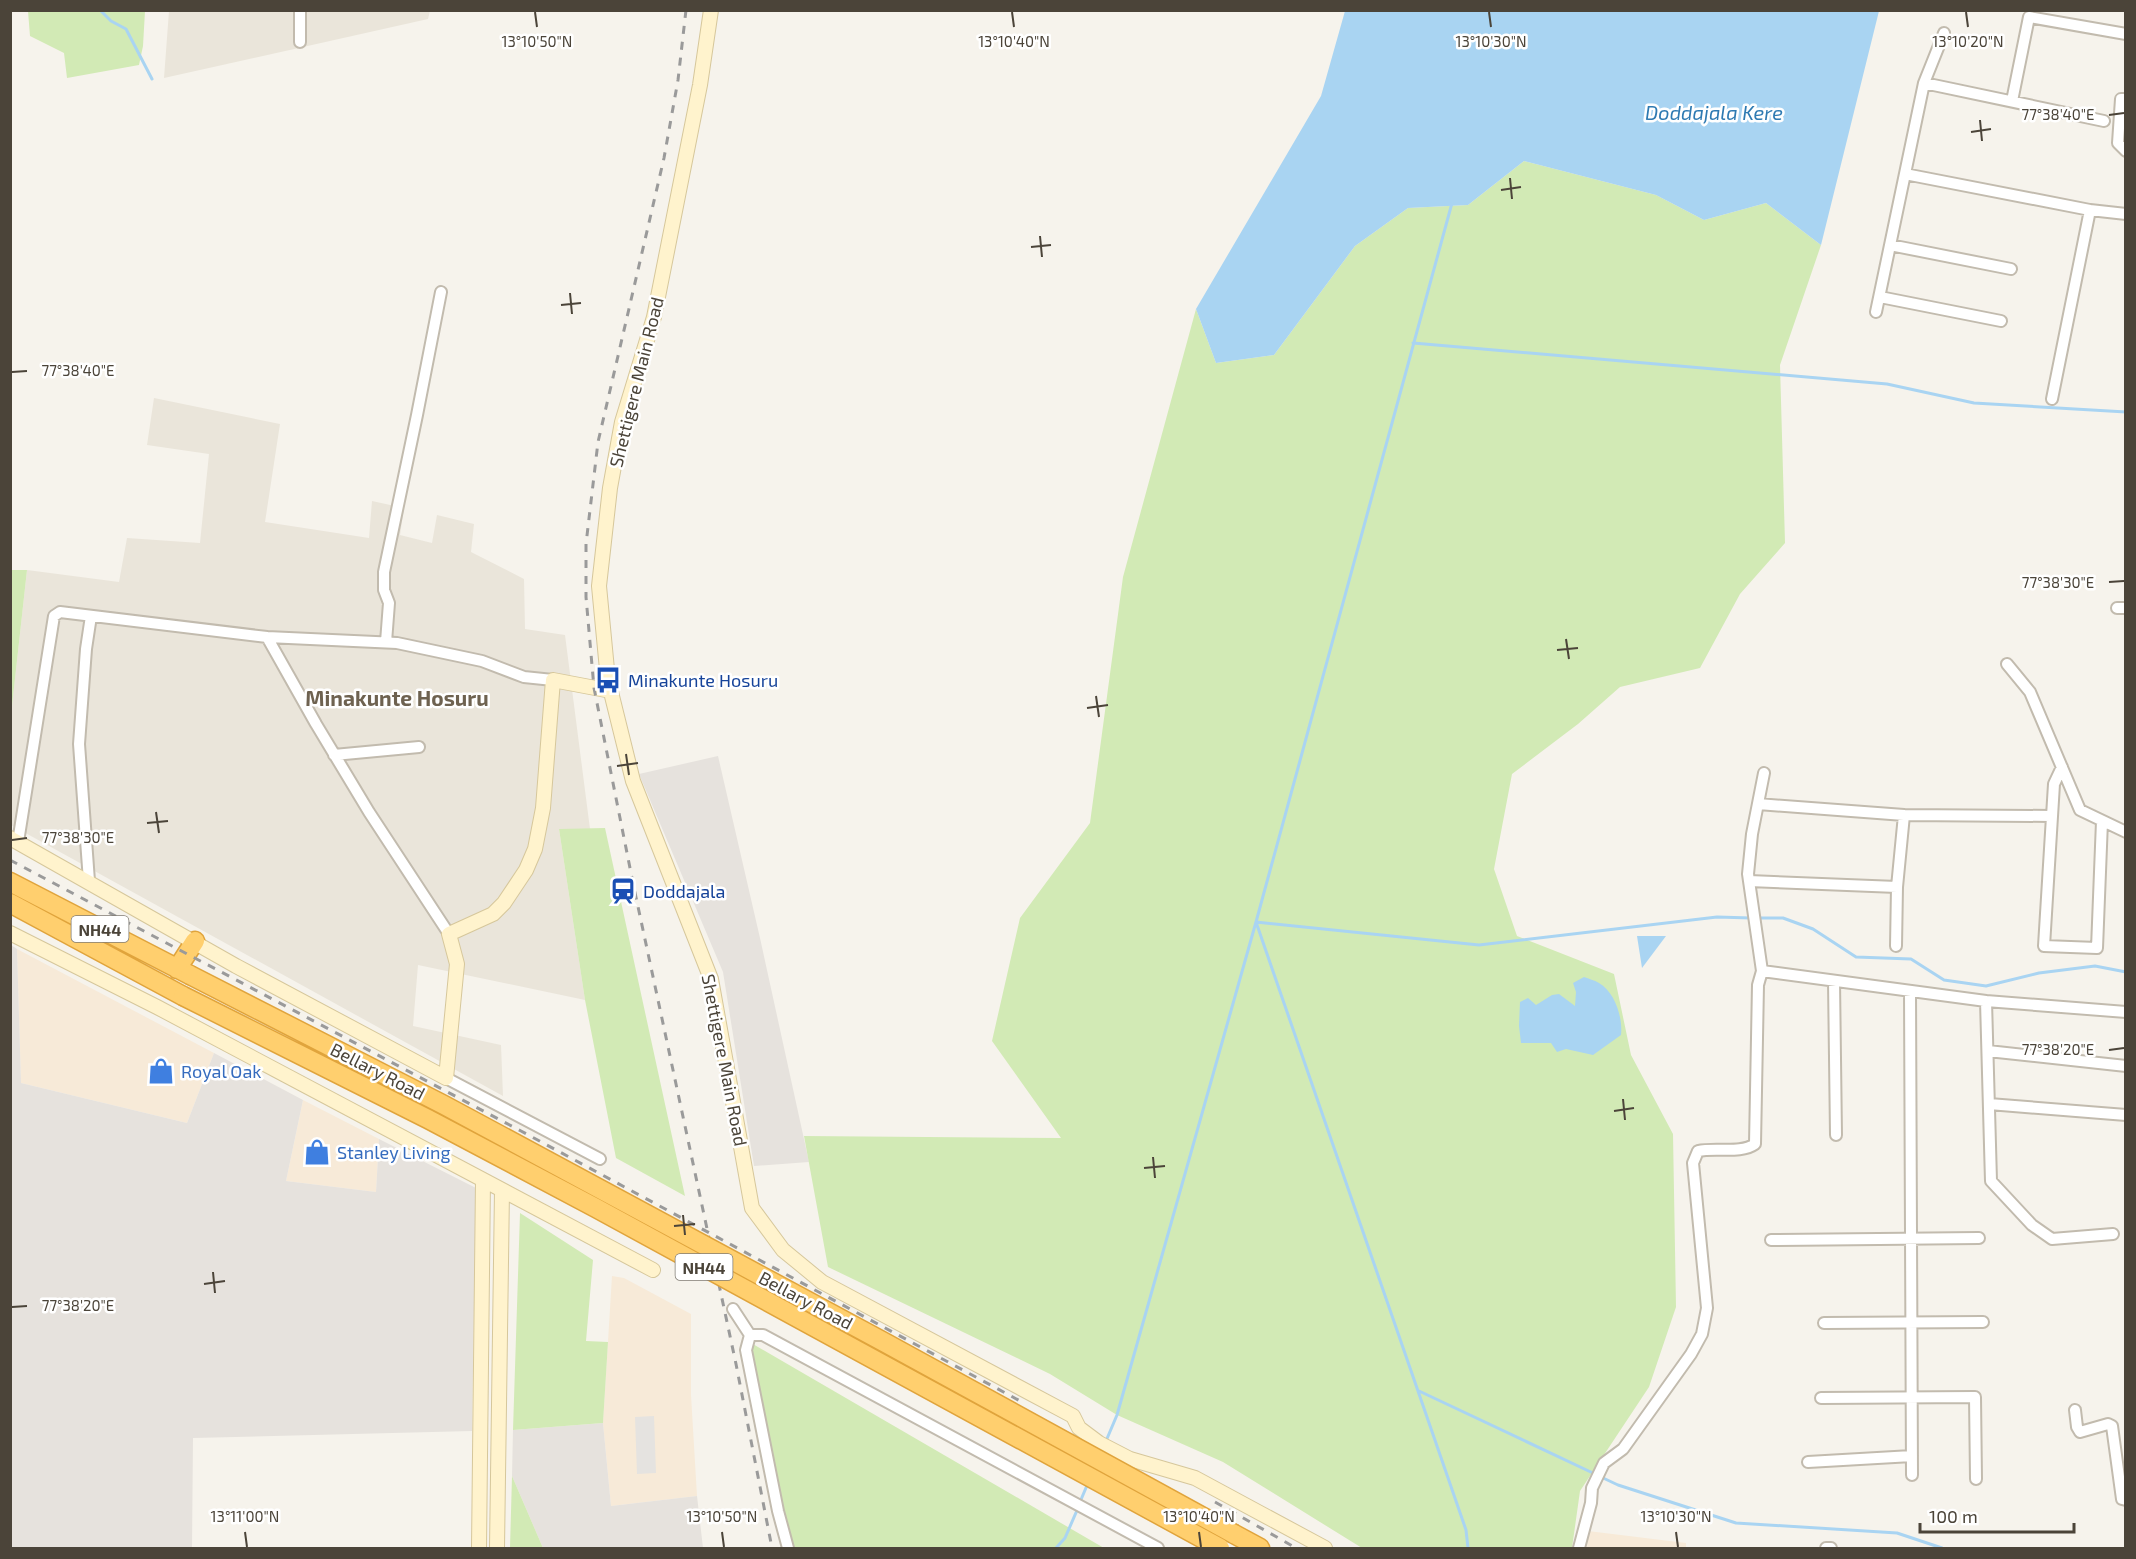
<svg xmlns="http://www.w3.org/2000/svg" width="2136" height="1559" viewBox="0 0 2136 1559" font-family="'Exo 2',sans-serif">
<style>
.residential{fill:#eae5da}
.commercial{fill:#f7ead8}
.industrial{fill:#e6e2dd}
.green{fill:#d2eab5}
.parking{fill:#e5e3e0}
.water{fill:#a9d4f2}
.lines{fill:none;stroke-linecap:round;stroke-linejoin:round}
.stream{stroke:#a9d4f2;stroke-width:3}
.street-casing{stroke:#c2bbae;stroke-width:14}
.secondary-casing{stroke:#d6c79b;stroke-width:16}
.highway-casing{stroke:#e0a43c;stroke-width:21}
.street{stroke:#fff;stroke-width:10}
.secondary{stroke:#fff3cd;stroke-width:14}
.highway{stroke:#ffcf6e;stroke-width:18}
.rail{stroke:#9a9a9a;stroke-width:3;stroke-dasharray:8 8;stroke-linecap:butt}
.highway-bridge-casing{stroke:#e0a43c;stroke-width:21;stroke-linecap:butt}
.highway-bridge{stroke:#ffcf6e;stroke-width:18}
.ticks{fill:none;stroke:#4b4439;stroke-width:2}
.labels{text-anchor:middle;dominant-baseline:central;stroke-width:5;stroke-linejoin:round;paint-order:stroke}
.shield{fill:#fff;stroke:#817c74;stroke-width:1.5}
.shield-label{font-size:16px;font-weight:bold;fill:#4b4439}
.street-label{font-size:18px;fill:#4b4439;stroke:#fff}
.transit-label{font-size:18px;fill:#164399;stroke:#fff;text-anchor:start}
.shop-label{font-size:18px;fill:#366cbe;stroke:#fff;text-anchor:start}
.water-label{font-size:20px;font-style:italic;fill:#2e7ab2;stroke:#fff}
.quarter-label{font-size:21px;font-weight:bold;fill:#6e6250;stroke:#fff}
.ticks-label{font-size:15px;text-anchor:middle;fill:#4b4439;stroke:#fff;stroke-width:5;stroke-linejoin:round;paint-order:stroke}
</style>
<rect width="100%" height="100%" fill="#f6f3ec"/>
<!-- residential -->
<path class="residential" d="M169 11H430L428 19 164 78Z
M154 398 280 424 265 522 369 538 372 501 404 508 400 535 432 543 437 515 474 524 471 552 524 579 525 629 565 635 590 829H559L585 1000 418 965 413 1026 501 1045 503 1096 11 825V715L27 570 119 582 127 538 200 543 209 454 147 445Z"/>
<!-- commercial -->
<path class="commercial" d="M17 949 214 1053 187 1123 21 1083Z
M303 1100 379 1139 376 1192 286 1181Z
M612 1276 624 1278 691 1314V1395L697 1496 611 1506 603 1423Z
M1588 1531 1686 1543V1548H1587Z"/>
<!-- industrial -->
<path class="industrial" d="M718 756 760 938 809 1162 754 1166 723 972 639 774Z
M11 945 17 949 21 1083 187 1123 214 1053 303 1100 286 1181 376 1192 379 1139 476 1188 472 1431 193 1438 192 1548H11Z
M603 1423 611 1506 697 1496 703 1548H543L512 1476 513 1430Z"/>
<!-- green -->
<path class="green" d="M28 11H145L143 46 139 65 67 78 64 53 30 36Z
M1524 161 1656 195 1704 220 1766 203 1821 245 1780 365 1785 543 1740 594 1700 668 1620 687 1578 724 1512 774 1494 869 1517 936 1614 974 1631 1055 1673 1134 1676 1307 1649 1387 1580 1491 1572 1548H1362L1223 1462 1117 1415 1050 1374 828 1267 804 1136 1061 1138 992 1041 1020 918 1090 823 1123 577 1196 309 1216 363 1274 355 1355 246 1408 208 1468 205Z
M11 570H27L11 715 10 571Z
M605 828 685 1196 616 1158 585 1000 559 829Z
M520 1213 593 1260 586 1341 608 1342 603 1423 513 1430Z
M746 1340 1104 1548H789Z
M512 1476 543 1548H510Z"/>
<!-- parking -->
<path class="parking" d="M654 1416 656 1473 637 1474 635 1417Z"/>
<!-- water -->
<path class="water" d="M1345 11V10L1879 11 1821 245 1766 203 1704 220 1656 195 1524 161 1468 205 1408 208 1355 246 1274 355 1216 363 1196 309 1321 96Z
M1637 936H1666L1642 968Z
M1584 977C1589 979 1594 980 1599 983 1615 992 1623 1018 1621 1035L1593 1055 1566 1049 1557 1052 1551 1043H1521L1519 1026 1520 1002 1528 998 1536 1005 1552 995 1559 994 1575 1006 1576 992 1573 983Z"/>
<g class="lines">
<!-- stream -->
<path class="stream" d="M100 10 111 21 126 29 152 79
M1413 343 1887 384 1974 403 2126 412
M1757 918H1783L1813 929 1856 957 1911 959 1944 980 1986 986 2039 973 2095 966 2126 972
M1419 1391 1595 1474
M1106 1441 1117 1415 1256 922 1452 203
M1601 1477 1618 1485 1736 1523 1897 1533 1942 1548
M1080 1502 1088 1483
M1056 1548 1065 1538 1078 1508
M1468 1548 1466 1530 1256 922 1479 945 1717 917 1751 918"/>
<!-- street casing -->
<g class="street-casing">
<path id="street" d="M300 42V10
M1924 83 2104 121
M2126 99H2121L2118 143 2126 151
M2012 101 2029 17 2126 34
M1905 174 2090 210 2126 214
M1890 245 2011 269
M1880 297 2001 321
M1876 312 1924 83 1944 33
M2052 399 2090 210
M2117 608H2126
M267 637 397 643 482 661 524 677 553 680
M386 642 389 603 384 590V572L417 415 441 292
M2007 664 2030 692 2080 810 2126 832
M334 755 419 747
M2062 767 2054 784 2044 946 2097 948 2102 821
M1758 804 1904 815 2052 816
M18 842 54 616 60 612 267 637 316 724 369 812 449 934
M89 881 79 744 86 649 91 616
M1749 881 1897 887
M1896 946 1897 887 1904 815
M1762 971 1986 1001
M1834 981 1836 1135
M1910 991 1912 1475
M1988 1051 2126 1066
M446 1078 600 1159
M1989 1104 2126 1115
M2113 1234 2052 1239 2032 1225 1991 1181 1986 1001 2126 1012
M1771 1240 1979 1238
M733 1309 750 1335
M1824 1323 1983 1322
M1821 1398 1975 1397 1976 1479
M2075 1410 2077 1427 2080 1432 2108 1424 2112 1426 2122 1499 2126 1500
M1808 1462 1912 1456
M788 1548 778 1511 746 1350 750 1335H763L1158 1548
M1579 1548 1591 1503 1592 1488 1604 1463 1623 1449 1691 1354 1702 1334 1707 1308 1693 1163 1698 1151C1715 1147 1741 1154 1755 1144L1758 985 1762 971 1748 874 1752 834 1764 773
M1826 1548H1831"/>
</g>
<!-- secondary casing -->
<g class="secondary-casing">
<path id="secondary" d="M711 10 700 85 654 317 622 422 610 488 599 586 608 680 633 781 711 979 752 1208 783 1250 822 1282 1073 1416 1079 1428 1099 1443 1130 1459 1195 1478 1325 1548
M10 838 236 966 446 1078 457 964 449 934 493 914 504 903 526 870 535 849 543 808 553 680 611 691
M10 933 157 1007 653 1270
M479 1548 483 1180
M497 1548 502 1190"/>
</g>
<!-- highway casing -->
<g class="highway-casing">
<path id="highway" d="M10 882 190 975
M10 903 183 996
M177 969 195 941
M1234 1534 1260 1548"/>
</g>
<!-- street -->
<use href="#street" class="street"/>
<!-- secondary -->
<use href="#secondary" class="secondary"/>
<!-- highway -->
<use href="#highway" class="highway"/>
<!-- rail -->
<path class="rail" d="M686 10 678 80 664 158 598 442 586 544V597L594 688 634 888 736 1364 772 1548
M10 860 521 1131 1022 1402
M1215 1502 1296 1548"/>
<!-- highway-bridge casing -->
<g class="highway-bridge-casing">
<path id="highway-bridge" d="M190 975 444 1105 882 1341 1234 1534
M183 996 428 1119 596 1208 1220 1548"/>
</g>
<!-- highway-bridge -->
<use href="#highway-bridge" class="highway-bridge"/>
</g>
<!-- ticks -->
<path class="ticks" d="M535 12 537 27M1012 12 1014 27M1489 12 1491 27M1966 12 1968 27M2109 115 2124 113M1980 120 1982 141M1971 132 1991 129M1510 178 1512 199M1501 190 1521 187M1040 236 1042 257M1031 247 1051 245M570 293 572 314M561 305 581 303M12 372 27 371M2109 582 2124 581M1566 639 1569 659M1557 650 1578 648M1096 696 1099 717M1087 708 1108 705M626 754 629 775M617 766 638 763M156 812 159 833M147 823 168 821M12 840 27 838M2109 1050 2124 1048M1623 1099 1625 1120M1614 1111 1634 1108M1153 1157 1155 1178M1144 1168 1165 1166M683 1215 685 1235M674 1226 695 1224M213 1272 215 1293M204 1284 225 1281M12 1307 27 1306M245 1532 247 1547M722 1532 724 1547M1199 1532 1201 1547M1676 1532 1678 1547"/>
<!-- icons -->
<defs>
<g id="bus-bare" transform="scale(2.07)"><path d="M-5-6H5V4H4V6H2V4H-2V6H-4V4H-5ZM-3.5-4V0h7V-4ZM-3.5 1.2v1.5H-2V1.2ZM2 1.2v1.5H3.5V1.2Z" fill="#1a4fb4" stroke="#fff" stroke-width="2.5" paint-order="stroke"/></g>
<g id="station-bare" transform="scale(2.07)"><path d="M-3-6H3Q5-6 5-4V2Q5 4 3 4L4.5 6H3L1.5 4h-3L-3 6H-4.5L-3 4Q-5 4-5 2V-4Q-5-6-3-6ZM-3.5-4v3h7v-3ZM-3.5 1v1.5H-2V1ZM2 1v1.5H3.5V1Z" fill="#1a4fb4" stroke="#fff" stroke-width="2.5" paint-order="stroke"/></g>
<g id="shop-bare" transform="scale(2.07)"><path d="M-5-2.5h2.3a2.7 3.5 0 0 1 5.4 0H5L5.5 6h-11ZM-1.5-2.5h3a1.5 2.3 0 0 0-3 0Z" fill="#3f7fe0" stroke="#fff" stroke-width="2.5" paint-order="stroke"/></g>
</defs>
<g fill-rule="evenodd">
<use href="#bus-bare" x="608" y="680"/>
<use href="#station-bare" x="623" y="891"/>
<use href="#shop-bare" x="161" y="1071"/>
<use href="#shop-bare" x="317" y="1152"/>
</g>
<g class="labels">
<!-- shield labels -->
<g class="shield">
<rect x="71.5" y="916" width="57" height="26" rx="4.5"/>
<rect x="675.5" y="1254" width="57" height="26" rx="4.5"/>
</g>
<g class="shield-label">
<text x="100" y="929">NH44</text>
<text x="704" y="1267">NH44</text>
</g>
<!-- street labels -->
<g class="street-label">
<text transform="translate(636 382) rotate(-76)">Shettigere Main Road</text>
<text transform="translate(725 1060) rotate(79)">Shettigere Main Road</text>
<text transform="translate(378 1071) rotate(27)">Bellary Road</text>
<text transform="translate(806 1300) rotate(28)">Bellary Road</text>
</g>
<!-- transit labels -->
<g class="transit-label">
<text x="628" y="680">Minakunte Hosuru</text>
<text x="643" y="891">Doddajala</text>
</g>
<!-- shop labels -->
<g class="shop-label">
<text x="181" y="1071">Royal Oak</text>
<text x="337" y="1152">Stanley Living</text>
</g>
<!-- water labels -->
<g class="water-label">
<text x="1714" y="112">Doddajala Kere</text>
</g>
<!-- quarter labels -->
<g class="quarter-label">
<text x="397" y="697">Minakunte Hosuru</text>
</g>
</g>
<g class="ticks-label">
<text x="537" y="47">13°10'50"N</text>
<text x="1014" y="47">13°10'40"N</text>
<text x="1491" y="47">13°10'30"N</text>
<text x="1968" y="47">13°10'20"N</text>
<text x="2058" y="120">77°38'40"E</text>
<text x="78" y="376">77°38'40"E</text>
<text x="2058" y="588">77°38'30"E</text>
<text x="78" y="843">77°38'30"E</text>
<text x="2058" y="1055">77°38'20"E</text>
<text x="78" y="1311">77°38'20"E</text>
<text x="245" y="1522">13°11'00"N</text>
<text x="722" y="1522">13°10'50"N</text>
<text x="1199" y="1522">13°10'40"N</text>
<text x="1676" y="1522">13°10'30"N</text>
</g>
<!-- border -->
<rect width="2136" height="1559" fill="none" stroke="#4b4439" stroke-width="24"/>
<!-- scale -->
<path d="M1920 1523v9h154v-9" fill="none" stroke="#4b4439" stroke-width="3"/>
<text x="1929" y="1523" font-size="18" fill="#4b4439" stroke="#ffffff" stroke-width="4.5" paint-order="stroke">100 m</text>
</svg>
